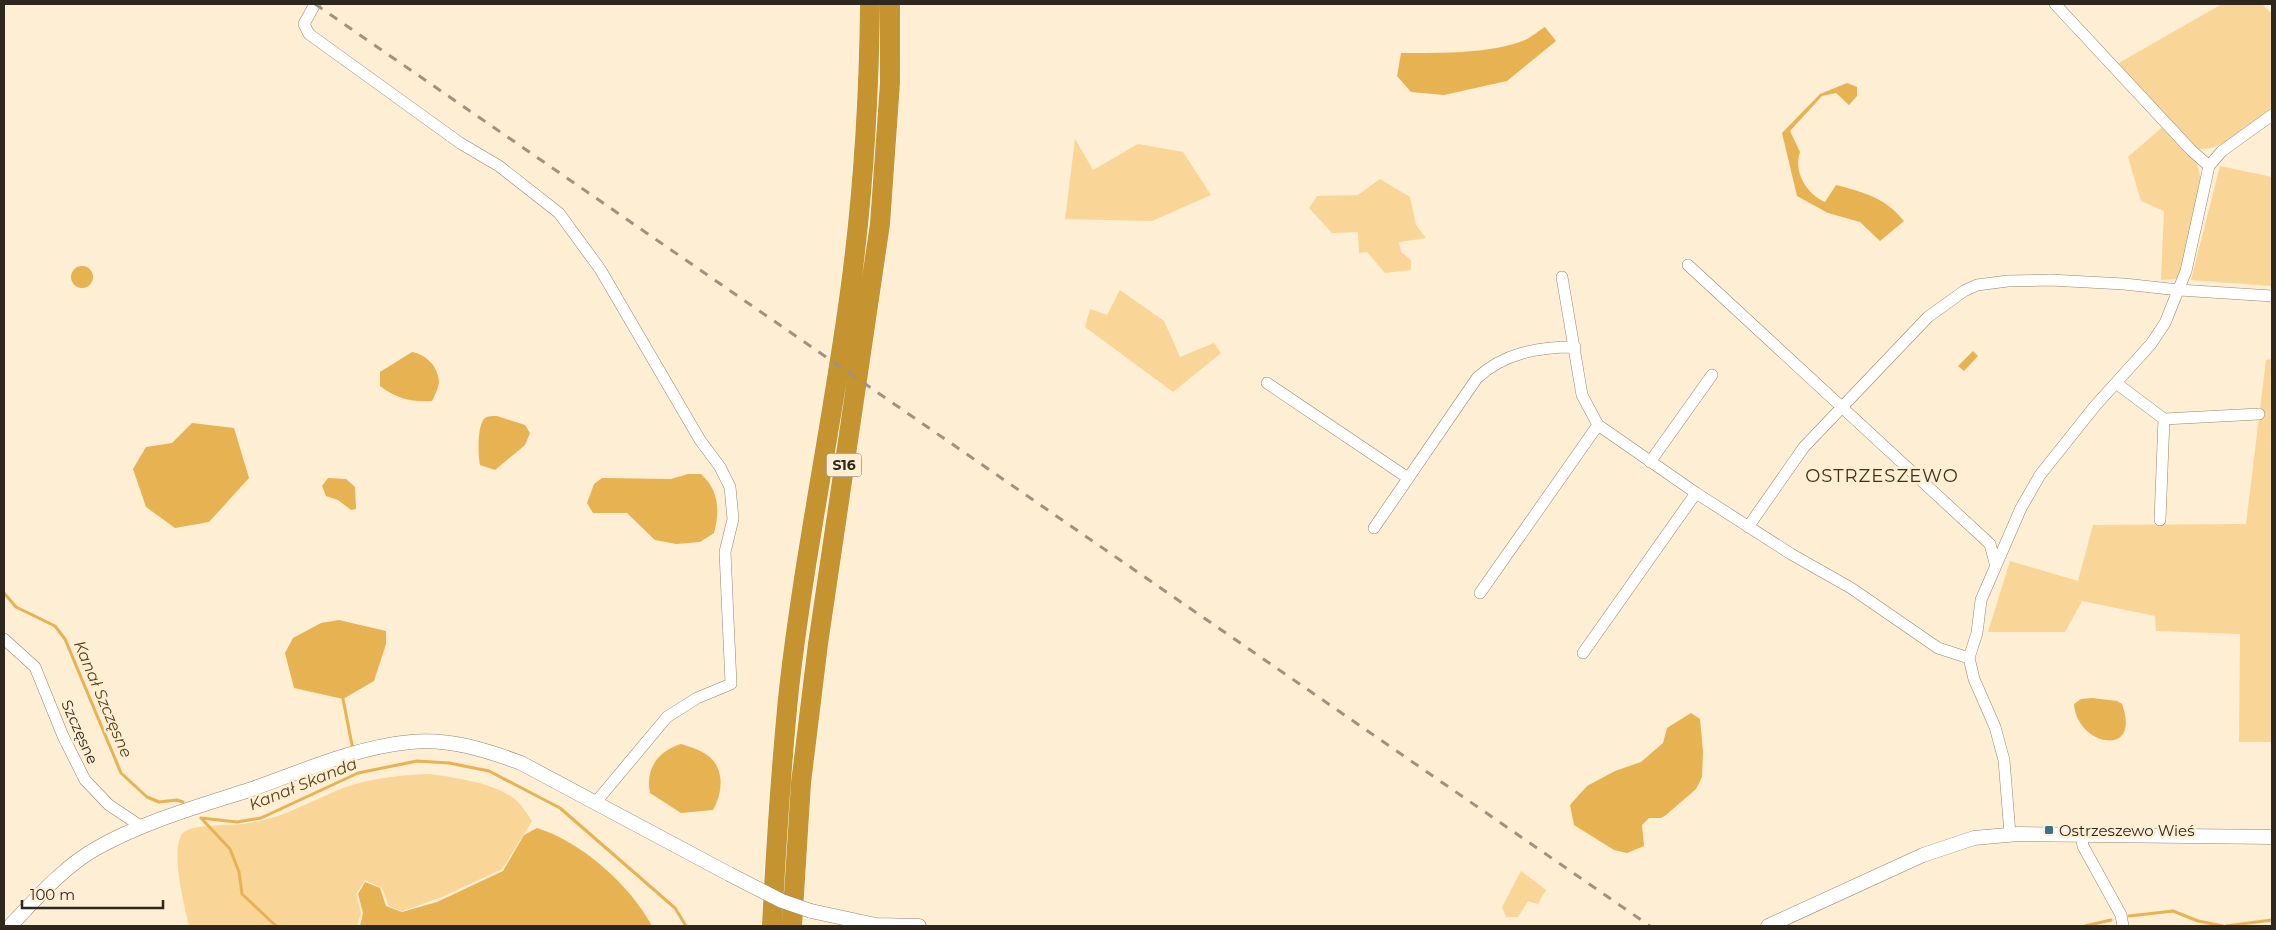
<svg xmlns="http://www.w3.org/2000/svg" width="2276" height="930" viewBox="0 0 2276 930" font-family="Montserrat,sans-serif">
<style>
.green{fill:#f9d597}
.water{fill:#e7b352}
.lines{fill:none;stroke-linecap:round;stroke-linejoin:round}
.stream{stroke:#e7b352;stroke-width:3}
.minor-casing{stroke:#94866d;stroke-width:12}
.tertiary-casing{stroke:#94866d;stroke-width:15}
.motorway-casing{stroke:#fff;stroke-width:21}
.minor{stroke:#fff;stroke-width:11}
.tertiary{stroke:#fff;stroke-width:14}
.motorway{stroke:#c59330;stroke-width:20}
.rail{stroke:#9e937f;stroke-width:3;stroke-dasharray:9 9;stroke-linecap:butt}
.tertiary-bridge-casing{stroke:#94866d;stroke-width:15;stroke-linecap:butt}
.tertiary-bridge{stroke:#fff;stroke-width:14}
.poi-dot{fill:#3a728d;stroke:#feeed3;stroke-width:2}
.labels{text-anchor:middle;dominant-baseline:central;stroke-width:5;stroke-linejoin:round;paint-order:stroke}
.shield{fill:#feeed3;stroke:#6c6354;stroke-width:1}
.shield-label{font-size:14px;font-weight:bold;fill:#2d271d}
.street-label{font-size:15px;fill:#2d271d;stroke:#feeed3}
.poi-label{font-size:15px;fill:#2d271d;stroke:#feeed3;text-anchor:start}
.water-label{font-size:16px;font-style:italic;fill:#564118;stroke:#feeed3}
.quarter-label{font-size:18px;letter-spacing:1px;fill:#3e311c;stroke:#feeed3}
</style>
<rect width="100%" height="100%" fill="#feeed3"/>
<!-- green -->
<path class="green" d="M2222 4H2262L2272 14V107C2251 124 2226 151 2197 149L2117 64Z
M2166 124 2197 163 2202 185 2179 279 2161 280 2164 211 2141 201 2128 157Z
M1075 139 1093 170 1138 144 1183 152 1211 195 1152 221 1065 219Z
M2220 166 2272 177V286L2191 280Z
M1380 179 1410 197 1416 225 1426 238 1399 242 1401 252 1411 260V270L1385 273 1367 252 1359 253 1358 232 1332 233 1309 208 1317 196 1358 195Z
M1120 290 1164 321 1180 357 1214 343 1221 353 1173 392 1085 327 1090 309 1107 315Z
M2272 359V742H2239L2240 634 2156 631 2155 616 2082 601 2065 632H1988L2010 561 2078 581 2093 525 2246 524 2266 360Z
M429 774C453 777 501 784 518 802 523 807 528 815 532 821L502 869 442 897 402 911 389 906 382 888 365 880 356 894 361 913 357 926H189C185 908 169 848 183 833 194 823 235 826 250 823 283 818 313 800 343 788 371 778 401 775 429 774Z
M1521 871 1546 890 1538 904 1528 901 1518 917H1506L1502 907Z"/>
<!-- water -->
<path class="water" d="M1545 27 1556 41 1507 81 1444 95 1411 92 1397 76 1401 53C1437 53 1491 54 1525 40 1532 37 1538 31 1545 27Z
M1847 83 1857 87V96L1849 105 1836 93 1822 96 1790 131 1800 152C1793 172 1807 194 1825 202L1836 185C1863 192 1886 198 1904 221L1880 241 1860 222 1828 213 1797 196 1782 133 1820 94Z
M71 277a11 11 0 1 1 22 0a11 11 0 1 1-22 0Z
M1973 351 1978 356 1964 371 1958 366Z
M412 352C425 354 438 366 439 381 439 387 435 395 432 401 412 402 397 399 380 386V372Z
M497 416 525 425 530 433 525 445 495 470 480 465C478 456 477 424 485 418 488 416 493 416 497 416Z
M192 423 234 428 249 478 209 522 175 528 146 507 133 469 146 447 172 443Z
M688 474H701C719 490 720 511 714 533L700 542 676 544 655 540 627 513H593L587 503 594 484 602 478 671 479Z
M328 478 346 479 355 487 356 509 351 510 338 500 326 496 322 486Z
M339 620 386 631V644L374 681 343 699 294 688 285 653 293 638 321 623Z
M2092 698 2117 701 2122 704C2142 759 2077 746 2074 704L2081 699Z
M1691 713 1700 719 1703 751 1702 777 1696 789 1666 815 1661 818H1649L1642 825 1644 846 1627 853 1614 850 1574 825 1570 805 1587 786 1615 771 1641 762 1663 743 1667 728Z
M681 744C690 747 699 749 707 755 725 767 723 793 713 810L681 813 650 793C645 769 658 751 681 744Z
M537 828C582 842 630 885 652 926H360L363 913 358 894 365 882 380 888 386 906 402 912 437 902 503 871 524 835Z"/>
<g class="lines">
<!-- stream -->
<path class="stream" d="M4 593 16 607 55 626 65 639 121 773 147 797 159 802 177 800 183 802
M343 699 352 745
M201 818 237 822 261 818 358 773 417 761 449 763 489 771 560 808 675 908 686 926
M201 818 230 849 239 872 242 894 276 926
M2129 916 2173 911 2198 921 2223 926
M2085 926 2111 920
M2226 926 2272 920"/>
<!-- minor casing -->
<g class="minor-casing">
<path id="minor" d="M315 4 304 24 309 34 460 143 499 166 559 213 600 269 700 440 720 467 730 487 733 519 725 552 731 684 697 698 667 717 596 802
M2055 4 2191 150 2209 166
M1688 265 1990 544 1995 563
M1562 277 1582 395 1598 425 1696 493 1791 554 1851 588 1938 648 1969 658
M1267 383 1408 478
M2116 383 2164 419 2259 414
M1650 462 1712 375
M2160 520 2164 419
M1748 527 1804 447 1928 317 1964 291 1977 285 2008 281 2050 280 2124 284 2179 290 2272 296
M1374 528 1477 378C1504 353 1538 347 1575 347
M1480 593 1598 425
M4 639 35 667 63 736 85 780 109 805 142 827
M1583 653 1696 493
M2010 834 2004 760 1995 727 1974 679 1969 658 1977 633 1981 600 2021 508 2040 475 2095 406 2151 344 2165 323 2186 271 2209 166 2222 151 2272 115
M2081 834 2083 846 2121 915 2123 926"/>
</g>
<!-- tertiary casing -->
<g class="tertiary-casing">
<path id="tertiary" d="M811 911 876 925 919 926
M10 926C36 899 63 867 97 848 145 821 200 806 252 789 303 771 356 747 411 742 449 738 486 750 521 763L729 874
M1768 926 1923 855 1974 838 2018 834 2272 837"/>
</g>
<!-- motorway casing -->
<g class="motorway-casing">
<path id="motorway" d="M772 926C776 847 781 767 789 689 804 556 832 425 850 292 863 196 869 100 870 4
M792 926 801 783 818 644 880 224 890 83V4"/>
</g>
<!-- minor -->
<use href="#minor" class="minor"/>
<!-- tertiary -->
<use href="#tertiary" class="tertiary"/>
<!-- motorway -->
<use href="#motorway" class="motorway"/>
<!-- rail -->
<path class="rail" d="M315 4 1650 926"/>
<!-- tertiary-bridge casing -->
<g class="tertiary-bridge-casing">
<path id="tertiary-bridge" d="M729 874 782 901 811 911"/>
</g>
<!-- tertiary-bridge -->
<use href="#tertiary-bridge" class="tertiary-bridge"/>
</g>
<!-- markers -->
<rect class="poi-dot" x="2044" y="825" width="10" height="10" rx="2.5"/>
<g class="labels">
<!-- shield labels -->
<rect class="shield" x="826.5" y="453.5" width="35" height="23" rx="4"/>
<g class="shield-label">
<text x="844" y="465">S16</text>
</g>
<!-- street labels -->
<g class="street-label">
<text transform="translate(80 732) rotate(66)">Szczęsne</text>
</g>
<!-- poi labels -->
<g class="poi-label">
<text x="2059" y="830">Ostrzeszewo Wieś</text>
</g>
<!-- water labels -->
<g class="water-label">
<text transform="translate(103 699) rotate(67)">Kanał Szczęsne</text>
<text transform="translate(303 784) rotate(-22)">Kanał Skanda</text>
</g>
<!-- quarter labels -->
<g class="quarter-label">
<text x="1882" y="476">OSTRZESZEWO</text>
</g>
</g>
<!-- border -->
<rect width="2276" height="930" fill="none" stroke="#2d271d" stroke-width="10"/>
<!-- scale -->
<path d="M22 900v8h141v-8" fill="none" stroke="#2d271d" stroke-width="2.5"/>
<text x="30" y="900" font-size="15" fill="#2d271d" stroke="#feeed3" stroke-width="4" paint-order="stroke">100 m</text>
</svg>
